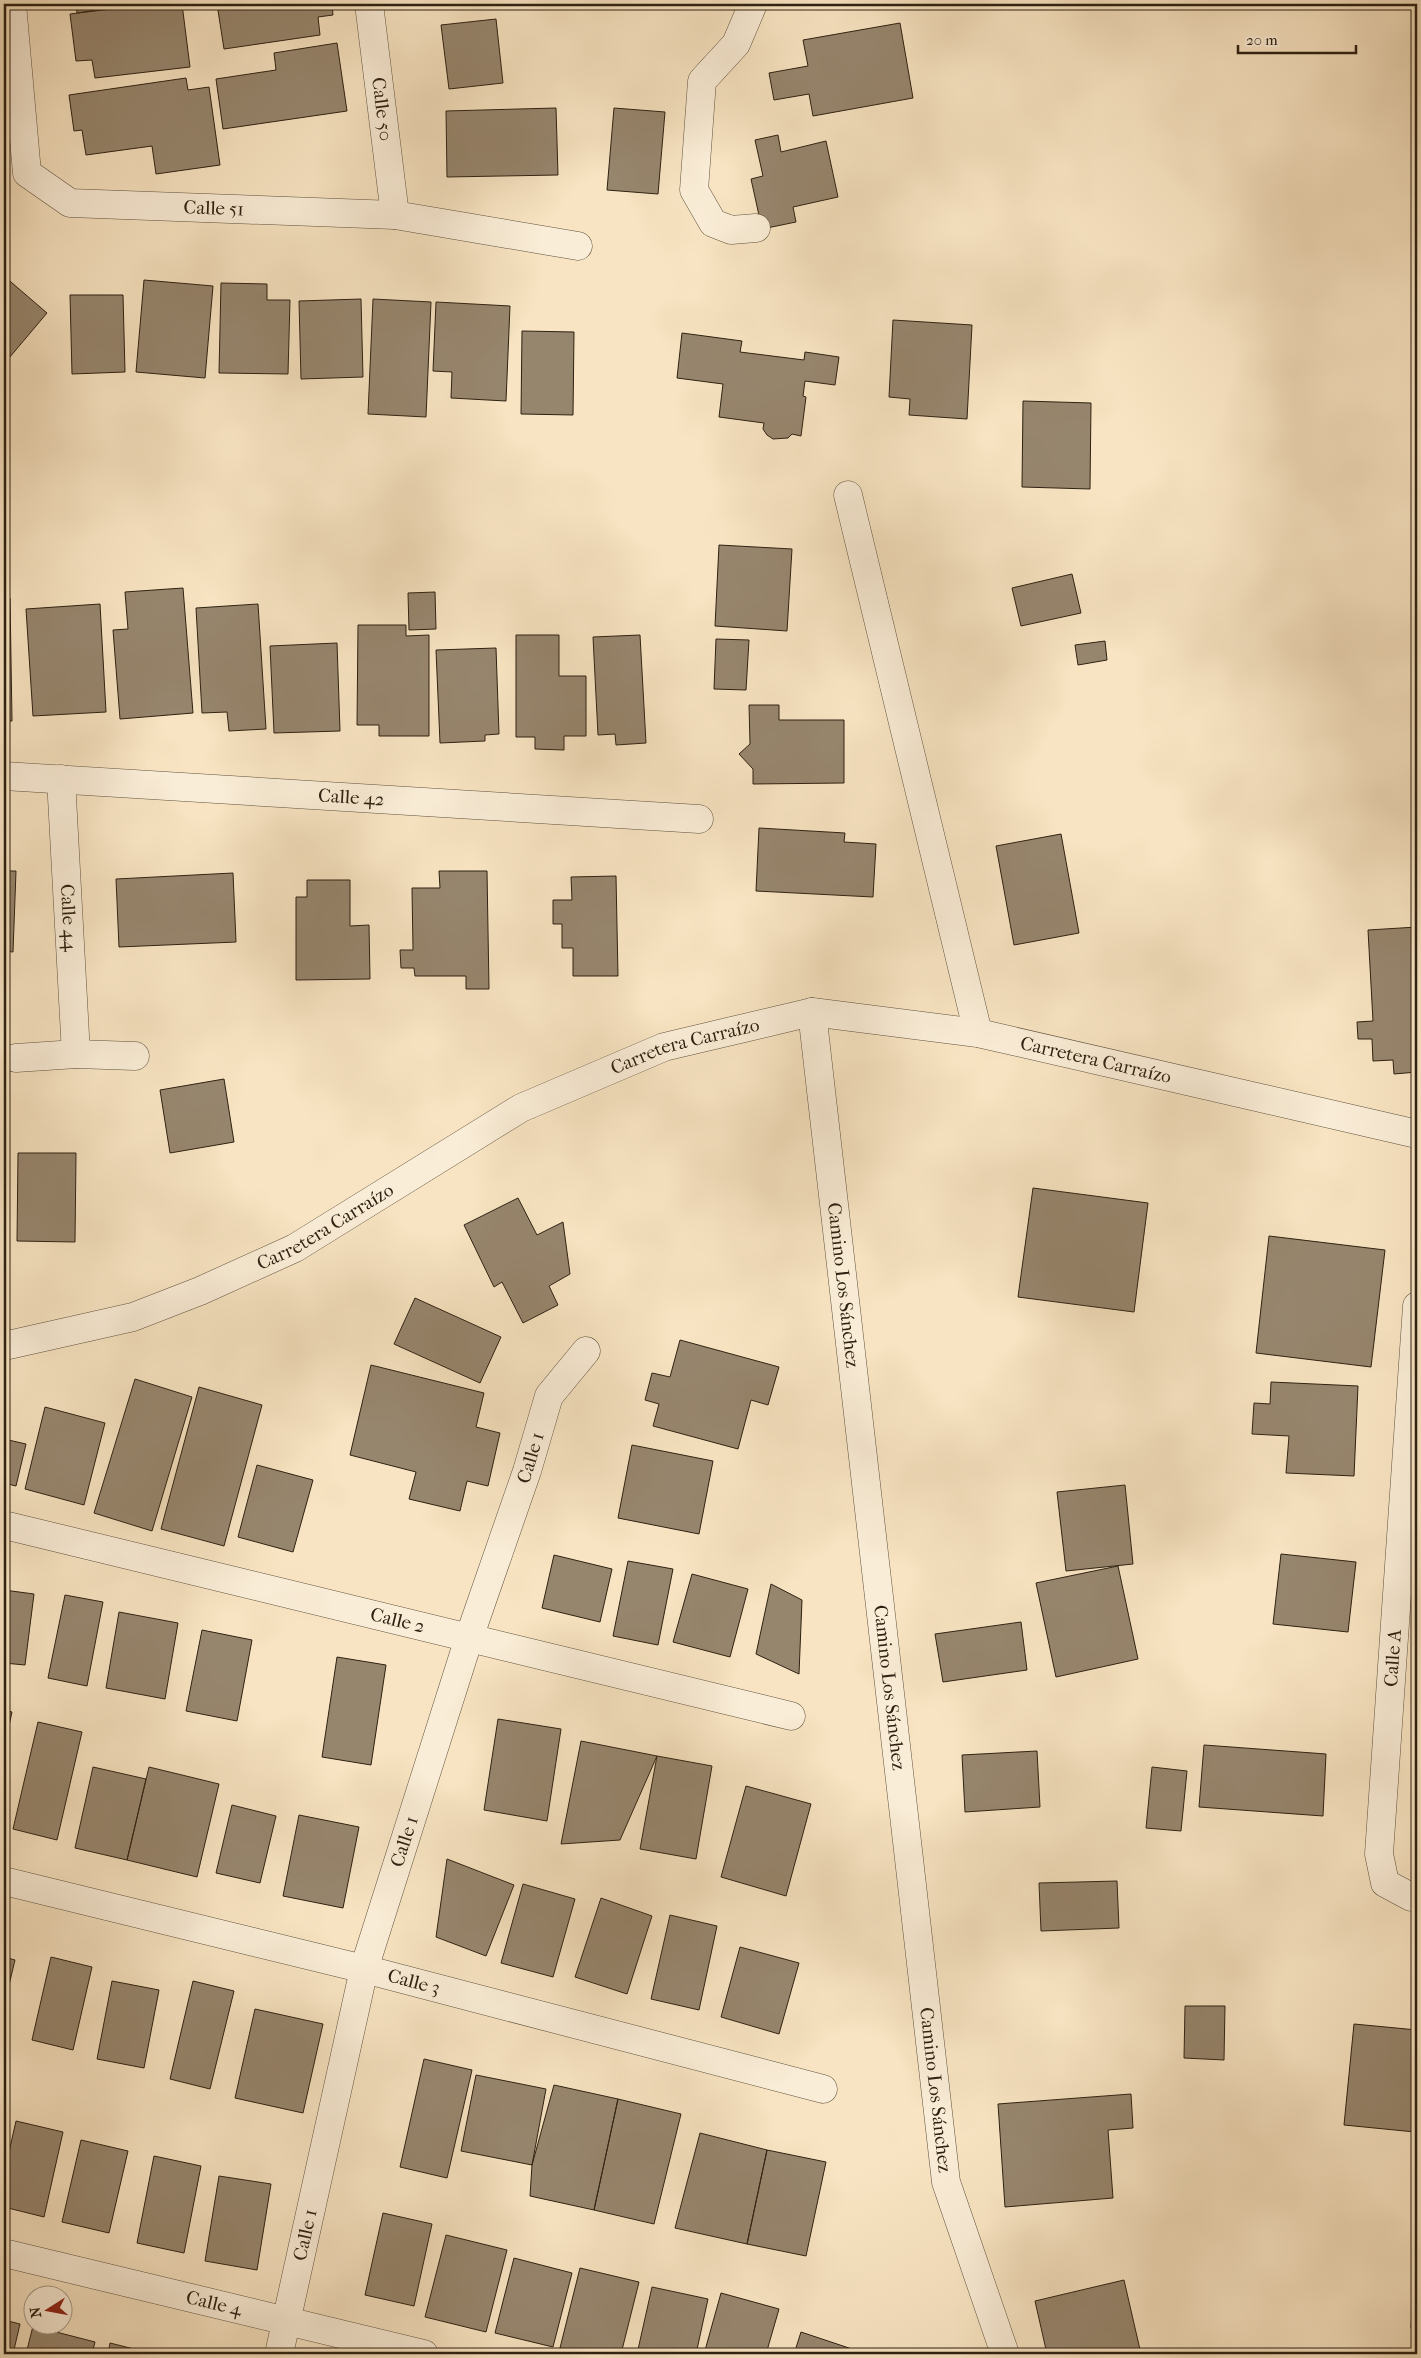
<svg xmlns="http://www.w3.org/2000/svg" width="1421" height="2358" viewBox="0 0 1421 2358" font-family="'IM FELL French Canon',serif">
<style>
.building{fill:#97866e;stroke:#2e2112}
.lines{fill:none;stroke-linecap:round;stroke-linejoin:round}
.minor-casing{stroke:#60523e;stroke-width:29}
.minor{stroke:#faedd7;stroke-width:28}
.labels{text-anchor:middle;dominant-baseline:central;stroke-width:5;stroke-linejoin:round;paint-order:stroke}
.street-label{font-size:19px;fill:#2e2112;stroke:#faedd7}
</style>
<rect width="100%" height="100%" fill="#f8e4c2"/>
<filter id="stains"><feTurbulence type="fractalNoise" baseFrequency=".004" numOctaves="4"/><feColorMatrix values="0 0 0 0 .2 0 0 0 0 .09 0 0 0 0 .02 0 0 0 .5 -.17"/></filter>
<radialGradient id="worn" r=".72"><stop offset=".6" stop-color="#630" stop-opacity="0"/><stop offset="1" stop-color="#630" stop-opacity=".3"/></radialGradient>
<!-- building -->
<path class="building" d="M76 4H135L77 13Z
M153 4H182L190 67 95 78 92 60 76 61 70 14Z
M217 4H332L333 15 318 17 320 35 224 49Z
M496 19 503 83 449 89 441 25Z
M900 23 913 98 813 116 809 94 774 100 769 73 808 66 803 40Z
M337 43 347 111 223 129 216 79 276 70 274 53Z
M186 78 188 90 209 87 220 165 156 174 152 146 86 155 82 130 74 131 69 95Z
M556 108 558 175 447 177 446 111Z
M614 108 665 112 658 194 607 190Z
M778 135 781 152 826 141 838 197 793 207 796 222 762 229 751 179 763 176 755 140Z
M4 276 47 313 4 364Z
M144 280 213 286 205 378 136 372Z
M221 283 267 284V300H290L288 374 219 373Z
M70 295H123L125 372 72 374Z
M361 299 363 377 301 379 299 301Z
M373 299 431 302 426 417 368 414Z
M436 302 510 306 506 401 451 398 452 372 433 371Z
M893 320 972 325 967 419 909 415 910 399 889 397Z
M522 331 574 332 573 415 521 414Z
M682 333 742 341 740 352 804 360 805 352 839 357 835 385 805 381 803 396 806 397 801 436 792 434 788 438 773 439 767 435 763 429 764 423 719 417 723 384 677 378Z
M1023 401 1091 403 1090 489 1022 487Z
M719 545 792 549 787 631 715 626Z
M1072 574 1081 613 1021 626 1012 588Z
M183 588 193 713 120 719 113 630 128 629 125 592Z
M435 592 436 629 409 630 408 593Z
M4 598H10L12 721H4Z
M100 604 106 712 33 716 26 609Z
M258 604 266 729 229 731 227 712 202 713 196 608Z
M358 625H406V636L429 635V736H379V725H357Z
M516 635H559V676H586V736H564V750L535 749V737H516Z
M640 635 646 743 616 745 615 734 598 735 593 637Z
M716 639 749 640 746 690 714 689Z
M1105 641 1107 660 1078 665 1075 645Z
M337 643 340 731 274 733 270 646Z
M496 648 499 734 485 735V741L440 743 436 650Z
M749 705H779V720H844V783L753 784V769L739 754 750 744Z
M759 828 845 833 844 842 876 844 873 897 756 891Z
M1061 834 1079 933 1014 945 996 846Z
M4 871H16L13 952 4 951Z
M439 871H487L489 989H466V976H415L414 968H401L400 950H413L412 888H440Z
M233 873 236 942 119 947 116 879Z
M616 876 618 976H573V948H562V924H553V900H572L571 877Z
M307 880H350V926L369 925 370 979 296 980V897H307Z
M1417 927V1072L1394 1074 1393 1060 1373 1061 1372 1039H1358L1357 1022 1373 1021 1368 930Z
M224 1079 234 1142 170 1153 160 1090Z
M18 1153H76L75 1242 17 1241Z
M1033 1188 1148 1203 1134 1312 1018 1297Z
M518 1198 537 1235 563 1222 570 1274 549 1286 558 1305 523 1323 502 1282 494 1287 464 1225Z
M1269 1236 1385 1250 1371 1367 1256 1353Z
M415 1298 501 1337 480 1383 394 1344Z
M680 1340 779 1367 768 1405 751 1400 738 1449 653 1426 659 1404 645 1400 652 1373 670 1377Z
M371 1365 484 1393 476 1427 500 1433 488 1486 467 1481 460 1511 409 1499 416 1472 350 1455Z
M135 1379 192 1397 152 1531 94 1513Z
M1271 1382 1358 1386 1354 1476 1286 1473 1289 1436 1252 1434 1254 1403 1270 1404Z
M199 1387 262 1405 224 1546 161 1529Z
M45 1407 105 1423 84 1505 25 1489Z
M4 1439 26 1444 16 1486 4 1483Z
M632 1445 713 1461 699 1534 618 1518Z
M257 1465 313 1480 293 1552 238 1537Z
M1125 1485 1133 1564 1066 1571 1057 1492Z
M1281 1554 1356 1562 1348 1632 1273 1624Z
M554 1555 612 1569 600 1622 542 1608Z
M628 1561 673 1569 658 1645 613 1636Z
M1118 1566 1138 1659 1056 1677 1036 1583Z
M692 1574 748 1589 730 1657 673 1642Z
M771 1584 802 1600 799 1674 756 1654Z
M4 1590 34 1594 25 1665 4 1663Z
M65 1595 103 1602 87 1686 48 1678Z
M119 1612 178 1623 165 1699 106 1688Z
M1021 1622 1027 1670 943 1682 935 1634Z
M202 1630 252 1640 237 1721 186 1711Z
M337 1657 386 1665 371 1765 322 1757Z
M4 1710 12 1712 4 1749Z
M498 1719 561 1729 547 1821 484 1810Z
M38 1722 82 1732 57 1840 13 1829Z
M581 1741 657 1756 620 1840 561 1844Z
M1204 1745 1326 1754 1323 1816 1199 1807Z
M1037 1751 1040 1807 965 1812 962 1755Z
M657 1756 712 1766 696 1859 640 1849Z
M93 1767 146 1779 127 1860 75 1848Z
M149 1767 219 1784 197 1877 127 1860Z
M1152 1767 1187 1771 1181 1831 1146 1828Z
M746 1786 811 1804 786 1896 721 1877Z
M232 1805 276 1816 260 1883 216 1873Z
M299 1815 359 1827 343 1908 283 1896Z
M447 1859 514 1885 486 1956 436 1937Z
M1117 1881 1119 1928 1041 1931 1039 1883Z
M523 1884 575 1899 553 1977 501 1963Z
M601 1898 652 1916 627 1994 575 1977Z
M670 1915 717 1926 699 2010 651 1999Z
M740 1947 799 1963 779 2034 721 2017Z
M4 1957 15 1960 4 2006Z
M51 1957 92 1967 73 2050 32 2040Z
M112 1981 159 1990 144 2068 97 2059Z
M193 1981 234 1991 210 2089 170 2079Z
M1185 2006H1225L1224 2060 1184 2058Z
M255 2009 323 2024 303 2113 235 2098Z
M1354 2024 1417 2030V2105L1415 2132 1344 2125Z
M424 2059 472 2070 447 2178 400 2167Z
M476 2075 546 2089 532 2165 461 2151Z
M554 2085 618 2099 594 2210 530 2196 532 2165Z
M1131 2094 1133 2128 1108 2130 1113 2198 1005 2207 998 2104Z
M618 2099 681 2114 654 2224 594 2210Z
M16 2121 63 2132 44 2217 4 2207V2174Z
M700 2133 767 2150 747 2244 675 2228Z
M81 2140 128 2151 109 2233 62 2222Z
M767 2150 826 2162 806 2256 747 2244Z
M154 2156 201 2166 184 2253 137 2243Z
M219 2176 271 2184 257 2270 205 2261Z
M383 2213 432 2224 414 2306 365 2295Z
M1416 2229H1417V2329L1411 2328Z
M446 2235 507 2250 486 2332 425 2317Z
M514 2258 572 2273 553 2347 495 2333Z
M580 2268 639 2282 621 2354H585L560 2348Z
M1124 2280 1141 2354H1047L1035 2301Z
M652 2287 708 2299 696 2354H637Z
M721 2293 779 2309 766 2354H704Z
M4 2320 20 2324 13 2354H4Z
M33 2326 95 2342 92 2354H26Z
M801 2332 867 2354H794Z
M110 2343 154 2354H108Z"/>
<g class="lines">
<!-- minor casing -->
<g class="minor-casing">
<g id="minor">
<path id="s1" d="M12 4 27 173 70 203 395 215 578 246"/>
<path id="s2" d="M369 4 395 215"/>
<path d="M753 4 736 44 702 81 694 190 713 223 731 230 756 228"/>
<path d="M848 495 978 1033"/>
<path id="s3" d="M4 776 699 819"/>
<path id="s4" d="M61 779 76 1054"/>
<path id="s5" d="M812 1012 946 2182 1005 2354"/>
<path d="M16 1058 76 1054 135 1056"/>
<path d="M1417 1306 1379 1854 1385 1883 1411 1897H1417"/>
<path id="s6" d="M4 1346 133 1317 200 1291 295 1248 521 1108 664 1047 812 1012 978 1033 1417 1134"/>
<path id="s7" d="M4 1525 791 1716"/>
<path id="s8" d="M4 1881 364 1969 823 2089"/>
<path id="s9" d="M4 2253 424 2354"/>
<path id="s10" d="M279 2354 364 1969 469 1638 527 1471 549 1396 586 1351"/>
</g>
</g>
<!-- minor -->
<use href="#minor" class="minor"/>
</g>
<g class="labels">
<!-- street labels -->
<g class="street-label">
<text stroke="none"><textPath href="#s2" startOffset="106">Calle 50</textPath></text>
<text stroke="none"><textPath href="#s1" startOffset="366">Calle 51</textPath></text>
<text stroke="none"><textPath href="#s3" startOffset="348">Calle 42</textPath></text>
<text stroke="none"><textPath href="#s4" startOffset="139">Calle 44</textPath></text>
<text stroke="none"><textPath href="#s6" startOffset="750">Carretera Carraízo</textPath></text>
<text stroke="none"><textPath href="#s6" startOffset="1170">Carretera Carraízo</textPath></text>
<text stroke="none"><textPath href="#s6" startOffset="345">Carretera Carraízo</textPath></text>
<text stroke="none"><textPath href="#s5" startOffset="275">Camino Los Sánchez</textPath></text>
<text stroke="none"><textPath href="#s10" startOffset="932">Calle 1</textPath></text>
<text stroke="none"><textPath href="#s7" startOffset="405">Calle 2</textPath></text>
<text transform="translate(1393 1658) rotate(-86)">Calle A</text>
<text stroke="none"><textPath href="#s5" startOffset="680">Camino Los Sánchez</textPath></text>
<text stroke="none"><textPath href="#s10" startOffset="528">Calle 1</textPath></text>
<text stroke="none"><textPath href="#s8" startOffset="422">Calle 3</textPath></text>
<text stroke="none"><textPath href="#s5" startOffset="1085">Camino Los Sánchez</textPath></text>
<text stroke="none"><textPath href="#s10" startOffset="122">Calle 1</textPath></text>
<text stroke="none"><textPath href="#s9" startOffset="216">Calle 4</textPath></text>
</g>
</g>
<!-- margin -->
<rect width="1421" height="2358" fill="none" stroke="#f8e4c2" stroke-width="20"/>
<rect x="5" y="5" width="1411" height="2348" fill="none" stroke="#2e2112" stroke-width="2.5"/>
<rect x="10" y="10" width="1401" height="2338" fill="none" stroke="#2e2112"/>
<!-- north arrow -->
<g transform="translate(48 2310) rotate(259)"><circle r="24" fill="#faedd7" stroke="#a89b88"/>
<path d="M0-4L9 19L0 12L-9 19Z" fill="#8f2418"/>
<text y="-8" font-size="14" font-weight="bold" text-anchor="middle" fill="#2e2112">N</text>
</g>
<!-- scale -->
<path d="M1238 45v8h118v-8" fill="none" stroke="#2e2112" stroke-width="2.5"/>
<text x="1246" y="45" font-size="15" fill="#2e2112" stroke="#faedd7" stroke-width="4" paint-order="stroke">20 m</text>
<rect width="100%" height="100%" filter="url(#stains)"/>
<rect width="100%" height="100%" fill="url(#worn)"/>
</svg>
